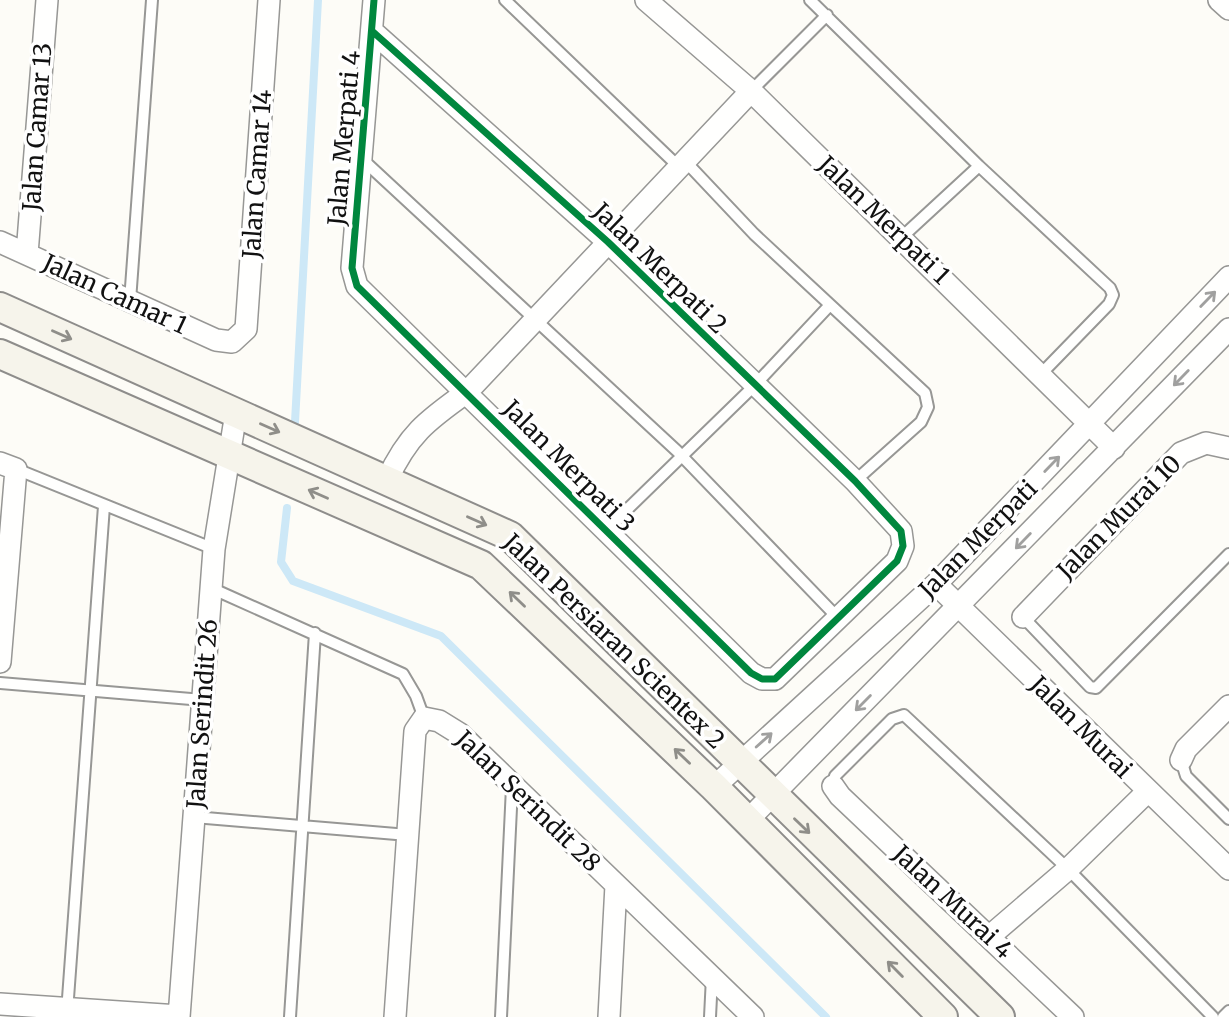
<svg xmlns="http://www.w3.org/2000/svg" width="1229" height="1017" viewBox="0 0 1229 1017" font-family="Merriweather,serif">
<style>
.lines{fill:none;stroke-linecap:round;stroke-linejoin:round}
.stream{stroke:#cde8f7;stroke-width:8}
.lane-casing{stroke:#979795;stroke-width:14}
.street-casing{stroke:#979795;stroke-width:24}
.secondary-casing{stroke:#8e8d8b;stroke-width:32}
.lane{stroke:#fffffe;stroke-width:10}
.street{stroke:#fffffe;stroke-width:21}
.secondary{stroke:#f6f4eb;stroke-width:28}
.cycleway-casing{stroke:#fff;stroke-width:11}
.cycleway{stroke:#00873e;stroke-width:7}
.oneway{stroke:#a0a09f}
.oneway2{stroke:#8f8e89}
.labels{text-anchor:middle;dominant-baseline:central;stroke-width:7;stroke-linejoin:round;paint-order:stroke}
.street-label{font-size:24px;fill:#111;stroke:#fff}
</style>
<rect width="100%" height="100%" fill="#fdfcf7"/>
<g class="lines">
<!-- stream -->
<path class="stream" d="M295 422 318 0
M287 508 281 562 293 581 441 636 826 1017"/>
<!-- lane casing -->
<g class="lane-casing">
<path id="lane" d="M505 0 679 167
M810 0 979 166 1110 288 1113 295 1109 304 1041 374
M751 91 827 15
M362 159 677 451 838 618
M685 161 754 234 925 393 928 407 921 422 855 481
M902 237 979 166
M130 301 152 0
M16 469 214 549
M606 530 754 386 829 306
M211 588 403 674 416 696 424 718
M1023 617 1090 687 1096 688 1229 554
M0 683 203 700
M1181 760 1186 776 1229 819
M833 786 835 776 892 719 904 715 1068 869 1213 1017
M194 817 408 835
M67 1012 104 506
M290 1017 315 633
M501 1017 512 787
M710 1017 712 977
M1223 1017 1229 1011"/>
</g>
<!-- street casing -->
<g class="street-casing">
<path id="street" d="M646 0 751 91 1114 448
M1219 0 1229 9
M372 31 608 242 855 481 901 531 903 546 897 561 775 679H762L751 673 357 286 352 268 374 0
M0 242 216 340 232 342 246 329 269 0
M27 254 47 0
M0 463 16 469 0 662
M387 480C408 435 426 421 467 392L751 91
M936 584 1229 869
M1023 617 1181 453 1206 443 1229 448
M1181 760 1186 749 1229 706
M833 786 840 796 1073 1017
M714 787 936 584 1229 277
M748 820 1229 329
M990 936 1068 869 1147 792
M0 1004 179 1016
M179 1017 214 549 236 413
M395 1017 415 731 424 718 439 721 460 734 753 1017
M609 1017 616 885"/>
</g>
<!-- secondary casing -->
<g class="secondary-casing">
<path id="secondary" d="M0 307 510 536 1000 1017
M0 354 481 565 714 787 943 1017"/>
</g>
<!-- lane -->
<use href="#lane" class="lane"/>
<!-- street -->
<use href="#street" class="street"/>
<!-- secondary -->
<use href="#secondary" class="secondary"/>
<!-- cycleway casing -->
<g class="cycleway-casing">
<path id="cycleway" d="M372 31 608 242 855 481 901 531 903 546 897 561 775 679H762L751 673 357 286 352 268 374 0"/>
</g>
<!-- cycleway -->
<use href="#cycleway" class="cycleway"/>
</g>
<!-- one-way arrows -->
<defs><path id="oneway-shaft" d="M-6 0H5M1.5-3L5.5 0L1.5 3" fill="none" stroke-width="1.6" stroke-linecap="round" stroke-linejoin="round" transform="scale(1.75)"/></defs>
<g class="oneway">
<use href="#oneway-shaft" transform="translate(1208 299) rotate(-46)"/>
<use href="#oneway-shaft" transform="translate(1181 378) rotate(134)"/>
<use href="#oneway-shaft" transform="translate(1052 464) rotate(-46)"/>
<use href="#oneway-shaft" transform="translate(1023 541) rotate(134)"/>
<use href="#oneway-shaft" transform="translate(863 703) rotate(135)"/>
<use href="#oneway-shaft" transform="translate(764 740) rotate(-42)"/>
</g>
<g class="oneway2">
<use href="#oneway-shaft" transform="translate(62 335) rotate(24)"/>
<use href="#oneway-shaft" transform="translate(270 428) rotate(24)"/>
<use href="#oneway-shaft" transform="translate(318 494) rotate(-156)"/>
<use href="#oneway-shaft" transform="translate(477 521) rotate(24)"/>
<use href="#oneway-shaft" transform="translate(517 599) rotate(-136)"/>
<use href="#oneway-shaft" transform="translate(682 756) rotate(-136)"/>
<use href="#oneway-shaft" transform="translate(802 826) rotate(44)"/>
<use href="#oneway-shaft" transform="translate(895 969) rotate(-135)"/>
</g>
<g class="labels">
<!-- street labels -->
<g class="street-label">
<text transform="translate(37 127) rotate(-86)">Jalan Camar 13</text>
<text transform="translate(344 138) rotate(-85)">Jalan Merpati 4</text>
<text transform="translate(257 174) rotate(-86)">Jalan Camar 14</text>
<text transform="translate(884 220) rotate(44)">Jalan Merpati 1</text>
<text transform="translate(660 268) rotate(44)">Jalan Merpati 2</text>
<text transform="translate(115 294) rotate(25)">Jalan Camar 1</text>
<text transform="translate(569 466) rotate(45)">Jalan Merpati 3</text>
<text transform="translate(1119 517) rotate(-45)">Jalan Murai 10</text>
<text transform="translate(978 539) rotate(-45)">Jalan Merpati</text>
<text transform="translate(614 641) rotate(44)">Jalan Persiaran Scientex 2</text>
<text transform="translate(202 714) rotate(-86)">Jalan Serindit 26</text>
<text transform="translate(1081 727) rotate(45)">Jalan Murai</text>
<text transform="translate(528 801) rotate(44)">Jalan Serindit 28</text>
<text transform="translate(953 902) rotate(43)">Jalan Murai 4</text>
</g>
</g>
</svg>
